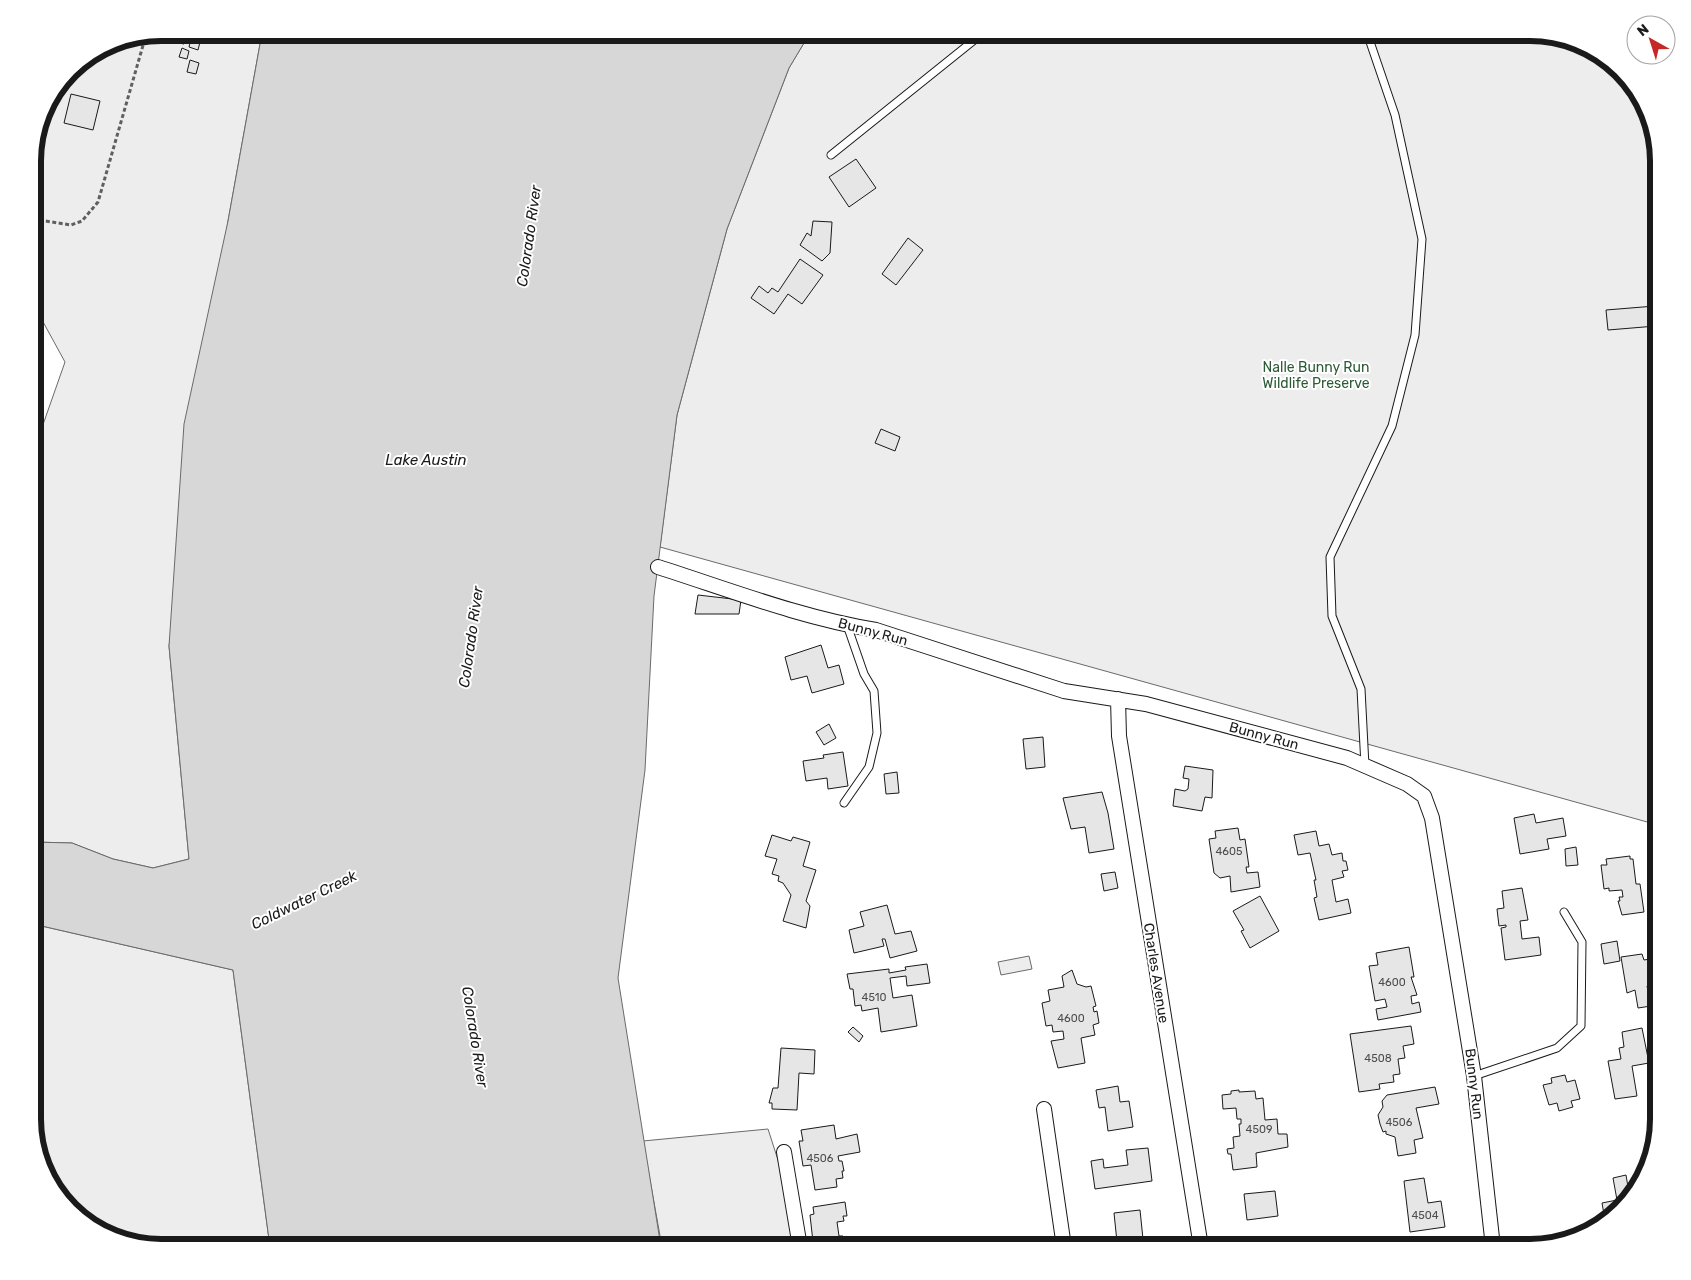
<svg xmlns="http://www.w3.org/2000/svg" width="1691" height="1280" viewBox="0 0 1691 1280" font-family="Rubik,sans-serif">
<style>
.built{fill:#ededed;stroke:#6a6a6a}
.water{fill:#d7d7d7;stroke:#6a6a6a}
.building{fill:#e6e6e6;stroke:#1a1a1a}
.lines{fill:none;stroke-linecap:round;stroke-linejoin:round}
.service-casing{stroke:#1a1a1a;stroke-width:9}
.minor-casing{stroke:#1a1a1a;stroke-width:16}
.path{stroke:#5f5f5f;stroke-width:3;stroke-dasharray:4 2.5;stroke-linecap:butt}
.service{stroke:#fff;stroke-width:7}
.minor{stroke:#fff;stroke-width:14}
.labels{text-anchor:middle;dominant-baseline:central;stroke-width:4;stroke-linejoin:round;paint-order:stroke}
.number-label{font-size:11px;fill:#4d4d4d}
.park-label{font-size:14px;fill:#2b5a34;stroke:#fff}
.street-label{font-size:14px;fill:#1a1a1a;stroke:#fff}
.water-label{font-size:15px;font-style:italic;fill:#1a1a1a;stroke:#fff}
.rim{fill:none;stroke:#1a1a1a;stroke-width:6}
</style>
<rect width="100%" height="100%" fill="#fff"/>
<!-- built -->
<path class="built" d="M161 33H262L228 221 169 646 189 859 153 868 113 859 72 843 33 842V453L65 362 42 320 33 296V152L46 104 76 65 112 42Z
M810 33H1530L1572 39 1608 59 1645 104 1658 161V825L660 547 677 415 727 229 789 68Z
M33 924 233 970 270 1247H161L119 1241 83 1221 46 1176 33 1127Z
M1029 956 1032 969 1001 975 998 962Z
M768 1129 806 1247H662L643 1141Z"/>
<!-- water -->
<path class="water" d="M262 33H810L789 68 727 229 677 415 654 596 645 770 618 978 661 1247H270L233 970 33 924V842L72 843 113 859 153 868 189 859 169 646 184 424 228 221Z"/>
<!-- building -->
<path class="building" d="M160 33H169L167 41 158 39Z
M176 35 186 37 184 44 174 42Z
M191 39 200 42 198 50 189 47Z
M182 48 189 51 187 59 179 57Z
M190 60 199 63 196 74 187 72Z
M71 94 100 101 93 130 64 123Z
M856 159 876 188 849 207 829 177Z
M813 221 832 222 830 253 822 261 800 245 807 233 811 236Z
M908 238 923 250 896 285 882 274Z
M800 259 823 275 802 304 788 294 774 314 751 298 759 286 768 293 772 288 778 292Z
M1655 306 1656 326 1608 330 1606 310Z
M881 429 900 437 895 451 875 443Z
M698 595 741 600 739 614H695Z
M821 645 828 668 839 665 844 684 812 693 807 676 791 680 785 657Z
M829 724 836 738 824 745 816 732Z
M1043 737 1045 767 1026 769 1023 739Z
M843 752 848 786 828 789 827 778 806 781 803 761 824 758 823 755Z
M1185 766 1213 770 1212 798 1205 797 1202 811 1173 806 1175 789 1185 791 1188 789 1189 779 1183 778Z
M897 772 899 793 886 794 884 774Z
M1102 792 1108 813 1114 849 1089 853 1085 827 1071 829 1063 798Z
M1534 814 1536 823 1563 818 1566 836 1547 839 1549 849 1520 854 1514 818Z
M1238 828 1240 840 1245 839 1249 867H1246L1247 873 1258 872 1260 887 1231 892 1230 876 1220 878 1214 873 1209 839 1216 838 1215 831Z
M1316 831 1319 846 1329 844 1332 855 1342 853 1343 861H1346L1348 870 1342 871 1344 877 1332 880 1336 902 1348 899 1351 913 1319 920 1314 898 1317 897 1314 880H1316L1310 853 1298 855 1294 835Z
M772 835 791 841 793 837 810 842 803 866 816 870 806 901 810 906 806 928 783 921 791 895 783 883 778 881 779 876 772 874 777 859 765 856Z
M1576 847 1578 865 1566 866 1565 849Z
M1630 856V859H1633L1636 884H1640L1644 912 1622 915 1618 901H1620L1619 897H1623L1622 890 1609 891V888L1604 889 1601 865H1607L1606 859Z
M1115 872 1118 888 1104 891 1101 874Z
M1522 888 1528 920 1520 921 1522 939 1539 937 1541 955 1505 960 1501 928 1506 927V925L1499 926 1497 909 1504 908 1502 891Z
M1260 896 1279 931 1250 948 1241 931 1244 930 1233 911Z
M887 905 895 934 911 931 917 951 890 958 885 939H882L884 946 854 953 849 930 864 926 860 912Z
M1617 941 1620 961 1604 964 1601 944Z
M1409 947 1414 977H1411L1417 995 1411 996 1412 1004 1419 1002 1421 1012 1378 1020 1376 1009 1387 1007 1385 999 1375 1001 1369 966 1378 965 1376 953Z
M1642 954 1644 960 1656 958 1658 984 1647 986 1651 1006 1638 1008 1635 990 1627 993 1621 957Z
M927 964 930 983 907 986 906 976 890 978 893 998 912 995 917 1026 881 1032 878 1008 862 1011 861 1005 855 1006 853 989H850L847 974 889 969V973L906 970 905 967Z
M1072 970 1077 984 1086 987 1091 986 1096 1006 1093 1007 1094 1012 1097 1011 1099 1023 1093 1025 1095 1035 1081 1038 1085 1063 1058 1068 1051 1041 1064 1039 1063 1031 1053 1032 1052 1025 1046 1026 1042 1003 1050 1001 1048 990 1064 987 1062 976Z
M1411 1026 1414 1044 1403 1046 1405 1058 1398 1059 1400 1074 1393 1075 1394 1082 1379 1084 1380 1089 1359 1092 1350 1034Z
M853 1027 863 1036 859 1042 848 1032Z
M1642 1028 1649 1063 1632 1066 1637 1096 1615 1099 1608 1061 1621 1059 1619 1048 1624 1047 1622 1032Z
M781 1048 815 1050 814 1074 799 1073 797 1110 772 1109V1103H769L773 1088H778Z
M1565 1075 1567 1082 1575 1080 1580 1099 1571 1101 1573 1107 1559 1111 1557 1103 1549 1105 1543 1085 1552 1083 1551 1078Z
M1118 1086 1120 1102 1129 1101 1133 1127 1108 1131 1105 1107 1099 1108 1096 1090Z
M1435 1087 1439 1104 1416 1108 1423 1138 1414 1140 1416 1153 1398 1156 1395 1137 1386 1134V1131L1383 1132 1380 1124 1378 1115 1383 1107 1382 1101 1387 1095Z
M1239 1090V1092L1255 1091 1256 1099 1263 1098 1265 1120 1277 1119 1278 1134H1287L1288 1147 1256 1153 1257 1167 1233 1170 1231 1154H1228L1227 1149 1234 1148 1233 1137 1240 1136 1239 1124H1241V1119H1237L1236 1108 1223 1109 1222 1095 1231 1094V1091Z
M834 1125 836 1139 857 1134 860 1152 838 1156 839 1161H842L844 1171H842L843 1178 836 1179 837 1187 815 1190 811 1165 803 1166 799 1141H803L801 1130Z
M1148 1148 1152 1181 1095 1189 1091 1161 1103 1159 1104 1168 1128 1165 1126 1150Z
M1626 1175 1630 1199 1605 1220 1602 1203 1617 1200 1613 1178Z
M1424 1178 1428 1203 1441 1201 1445 1227 1410 1232 1404 1181Z
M1275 1191 1278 1216 1247 1220 1244 1194Z
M845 1202 847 1216H843L844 1221 837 1222 839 1236H843V1239L861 1237 863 1247H817L816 1241 813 1242 810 1215 814 1214 813 1207Z
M1140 1210 1143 1239 1117 1242 1114 1213Z"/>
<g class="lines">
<!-- service casing -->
<g class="service-casing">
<path id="service" d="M831 155 983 33
M1365 766 1361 689 1332 616 1330 557 1392 426 1415 335 1422 239 1395 115 1367 33
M844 803 869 767 877 733 874 691 864 674 847 625
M1474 1076 1557 1048 1581 1026 1582 942 1564 912"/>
</g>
<!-- minor casing -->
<g class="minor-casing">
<path id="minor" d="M658 567C730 590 802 618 876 630L1064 691 1146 704 1347 758 1407 784 1424 796 1432 818 1474 1076 1493 1247
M1118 699 1119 736 1201 1247
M1044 1109 1064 1247
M784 1152 800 1247"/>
</g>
<!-- path -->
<path class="path" d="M33 219 71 225 82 221 98 202 146 35"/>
<!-- service -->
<use href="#service" class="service"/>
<!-- minor -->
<use href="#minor" class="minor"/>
</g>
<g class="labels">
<!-- number labels -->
<g class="number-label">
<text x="1229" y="851">4605</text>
<text x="1392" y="982">4600</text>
<text x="874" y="997">4510</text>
<text x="1071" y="1018">4600</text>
<text x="1378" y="1058">4508</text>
<text x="1399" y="1122">4506</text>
<text x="1259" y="1129">4509</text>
<text x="820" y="1158">4506</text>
<text x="1425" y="1215">4504</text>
</g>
<!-- park labels -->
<g class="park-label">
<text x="1316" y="367">Nalle Bunny Run<tspan x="1316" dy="16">Wildlife Preserve</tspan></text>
</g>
<!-- street labels -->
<g class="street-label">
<text transform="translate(873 632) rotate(15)">Bunny Run</text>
<text transform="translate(1264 736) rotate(15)">Bunny Run</text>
<text transform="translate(1156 973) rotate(81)">Charles Avenue</text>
<text transform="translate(1474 1084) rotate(83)">Bunny Run</text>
</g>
<!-- water labels -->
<g class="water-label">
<text transform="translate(529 236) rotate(-82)">Colorado River</text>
<text x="426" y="460">Lake Austin</text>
<text transform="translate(471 637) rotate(-82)">Colorado River</text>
<text transform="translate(304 900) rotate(-26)">Coldwater Creek</text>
<text transform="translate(475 1037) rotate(81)">Colorado River</text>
</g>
</g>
<!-- crop -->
<path d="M0 0H1691V1280H0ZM161 41H1530A120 120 0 0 1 1650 161V1119A120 120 0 0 1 1530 1239H161A120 120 0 0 1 41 1119V161A120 120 0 0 1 161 41Z" fill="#fff" fill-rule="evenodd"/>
<path class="rim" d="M161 41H1530A120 120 0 0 1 1650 161V1119A120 120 0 0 1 1530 1239H161A120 120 0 0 1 41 1119V161A120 120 0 0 1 161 41Z"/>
<!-- north arrow -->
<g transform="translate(1651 40) rotate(321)"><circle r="24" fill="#ffffff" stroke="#a3a3a3"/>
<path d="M0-4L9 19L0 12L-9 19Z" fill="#c62828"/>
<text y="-8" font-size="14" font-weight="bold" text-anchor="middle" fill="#1a1a1a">N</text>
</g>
</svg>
